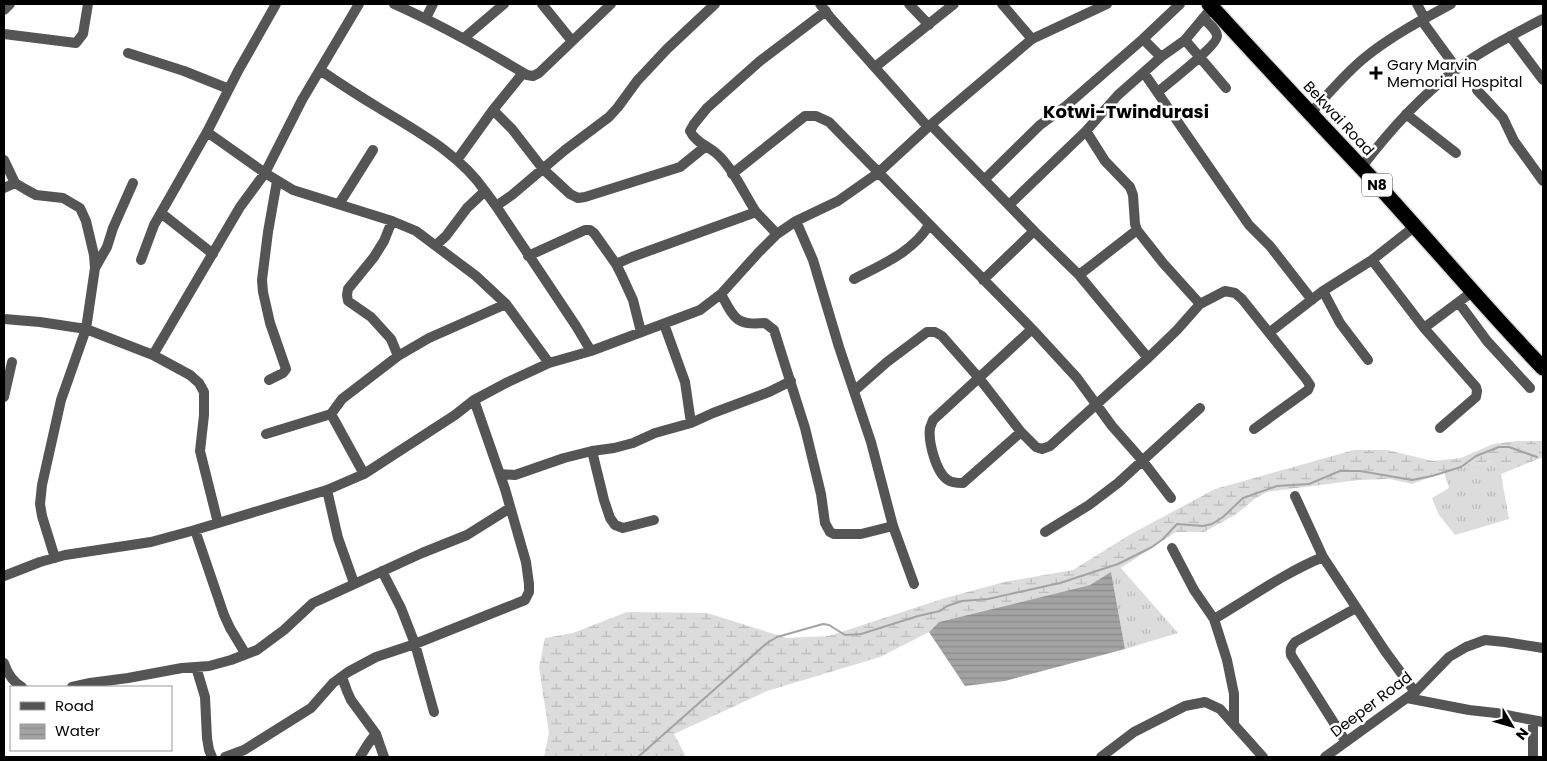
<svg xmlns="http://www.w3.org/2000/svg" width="1547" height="761" viewBox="0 0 1547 761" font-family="Poppins,sans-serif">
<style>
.grass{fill:url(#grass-tufts)}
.wetland{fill:url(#wetland-marsh)}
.water{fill:url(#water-rules)}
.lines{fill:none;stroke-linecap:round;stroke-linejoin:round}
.stream{stroke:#a3a3a3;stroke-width:2}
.highway-casing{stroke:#dbdbdb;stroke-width:18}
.minor{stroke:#555;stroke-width:10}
.highway{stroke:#000;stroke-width:15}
.poi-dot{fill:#000;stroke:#fff;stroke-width:2}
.labels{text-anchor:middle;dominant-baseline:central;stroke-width:5;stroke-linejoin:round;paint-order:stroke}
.shield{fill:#fff;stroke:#4c4c4c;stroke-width:1}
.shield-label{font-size:14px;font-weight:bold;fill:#000}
.poi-label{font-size:15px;fill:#000;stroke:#fff;text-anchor:start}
.street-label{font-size:15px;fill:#000;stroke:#fff}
.quarter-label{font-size:18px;font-weight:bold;fill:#000;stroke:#fff}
</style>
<defs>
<pattern id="grass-tufts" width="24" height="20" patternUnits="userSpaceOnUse" patternTransform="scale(1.25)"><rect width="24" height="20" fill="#dcdcdc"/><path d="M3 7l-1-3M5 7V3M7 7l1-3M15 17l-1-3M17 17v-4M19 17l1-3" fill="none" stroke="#bbb"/></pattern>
<pattern id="wetland-marsh" width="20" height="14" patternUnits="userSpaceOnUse" patternTransform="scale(1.25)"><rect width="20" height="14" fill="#dcdcdc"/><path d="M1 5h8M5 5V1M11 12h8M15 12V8" fill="none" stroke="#bbb"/></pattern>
<pattern id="water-rules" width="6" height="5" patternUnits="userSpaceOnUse" patternTransform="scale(1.25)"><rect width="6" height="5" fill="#a3a3a3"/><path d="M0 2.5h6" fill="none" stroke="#8b8b8b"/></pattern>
</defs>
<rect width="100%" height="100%" fill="#fff"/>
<!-- grass -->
<path class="grass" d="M1491 461 1501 474 1509 519 1455 535 1439 515 1432 498 1449 488 1444 472Z
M1120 567 1178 633 1125 649 1111 572Z"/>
<!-- wetland -->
<path class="wetland" d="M1518 441H1543V457L1501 474 1491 461 1444 472 1412 484 1390 479 1359 480 1267 492 1256 498 1235 515 1204 532H1176L1127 564 1090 585 939 622 929 632 880 657 767 691 674 734 686 757H544L549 733 539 667 545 638 573 633 627 612 707 613 787 638 829 636 942 599 1004 582 1073 570 1131 534 1215 489 1304 464 1354 450H1387L1433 461 1461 458 1493 444Z"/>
<!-- water -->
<path class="water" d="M1111 572 1125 649 1005 681 965 686 929 632 939 622 1090 585Z"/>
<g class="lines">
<!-- stream -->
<path class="stream" d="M638 757 767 643 777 637 823 624 829 625 845 635 861 634 918 616 940 611 947 606 962 601 988 599 1060 583 1118 564 1152 547 1163 539 1177 524 1203 526 1212 524 1223 517 1243 498 1277 486 1309 484 1340 471H1360L1412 480 1432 476 1461 467 1476 456 1499 447H1509L1537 457"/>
<!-- highway casing -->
<g class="highway-casing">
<path id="highway" d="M1209 4C1264 64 1319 123 1375 182 1431 243 1485 308 1543 368"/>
</g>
<!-- minor -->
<path class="minor" d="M394 4C441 25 484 49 527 75L533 76 539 73 611 4
M542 4 572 41
M820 4 830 17 928 127
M909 4 929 25
M1002 4 1032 39
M1417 4 1425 19
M4 10 10 4
M426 18 433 4
M1422 21 1457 69
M4 34 76 43 83 34 88 4
M1510 36 1543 80
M464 38 504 4
M1143 39 1161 57
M1185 40 1226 88
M128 53 184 71 229 89
M875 67 954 4
M320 70C339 83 359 96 379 108 416 131 459 153 485 191
M523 73 493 110 512 129 543 169 570 194 578 198 585 197 680 167 706 146
M1144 73 1249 225 1270 246 1312 300
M1477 90 1503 118 1514 141 1543 181
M1158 92C1167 84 1218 45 1217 36 1217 30 1207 22 1203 18
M1310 114C1327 95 1344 75 1363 59 1388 38 1423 19 1451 4
M1406 114 1456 153
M931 125 1034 231 1079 275 1148 358
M1086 131 1105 161 1130 187 1133 195 1135 224 1137 230 1163 263 1200 304
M207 132 265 173 293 190 392 221 416 231 476 276 506 304 549 363
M4 160 15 183 25 189 36 195 63 198 80 208 86 221 94 255 95 268 86 329 61 400 42 485 40 504 42 516 55 558
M457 160 493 110
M1361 168C1389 131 1419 97 1457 69 1484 49 1514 34 1543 19
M732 174 805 116H816L829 122 1032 329 1077 378 1112 426 1142 460 1171 498
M985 179 1040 125 1066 106 1143 39 1180 4
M4 188 15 183
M339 204 373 150
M1009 205 1086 131 1118 95 1161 57 1185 40 1215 4
M496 206 576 326 591 351
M756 212C745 195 732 167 717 154 708 146 695 142 690 131L694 124 707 108 760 61 826 11
M161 213 213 254
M392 221 384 241 374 257 348 289 347 295 348 301 371 317 391 339 398 356
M796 221 813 260 839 347 871 442 893 526 914 584
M436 245 446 236 467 208 485 191 496 206 512 195 565 150 609 117 618 107 637 81 667 49 715 4
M528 256 585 230H590L594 233 616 264 622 276 633 300 641 332
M141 260 154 225 207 132 238 71 276 4
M1372 260 1424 328 1476 387 1477 391 1476 397 1440 428
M616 264 632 257 756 212 777 234
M95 268 107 247 113 228 133 183
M1079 275 1137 230
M854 279C881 265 913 252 929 225
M983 280 1034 231
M1323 291 1340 323 1368 360
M721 294C734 318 736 326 765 323L774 330 805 428 821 494 825 523 830 532 834 534H861L893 526
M1459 303 1487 341 1530 388
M4 319 40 322 86 329 153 355 190 375 199 383 204 392V415L200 451 218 523
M664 324 685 382 691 423
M1424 328 1472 292
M1270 332 1323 291 1372 260 1414 227
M153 355 240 207 265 173 302 100 359 4
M269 380 283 373 286 369 270 323 263 292 262 280 268 232 277 181
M854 391 887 362 927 332H935L942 336 979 378 1021 432 1036 447 1042 449 1050 446 1148 358 1177 330 1200 304 1225 291 1235 293 1242 299 1306 379 1310 385 1308 390 1254 429
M4 397 12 362
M331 414 364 474
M1021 432 963 483C958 483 952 483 948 480 936 473 928 441 930 428 931 425 932 423 933 420L1032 329
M266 434 331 414 342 399 398 356 429 338 506 304
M592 451 604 500 610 518 615 525 623 528 654 520
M500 474 515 475 564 458 592 451 614 448 633 443 655 433 691 423 713 413 769 392 791 381
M327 490 338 538 354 583
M1295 496 1323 557 1385 651 1415 692
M195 530 224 615 230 628 245 653
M1045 532 1089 505 1118 483 1200 408
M1172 548 1194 590 1214 619 1227 660 1234 694V724
M382 571 401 608 415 644 434 712
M4 576 40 562 65 555 151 542 195 530 327 490 364 474 455 415 474 400 508 382 549 363 591 351 700 310 721 294 759 252 777 234 796 221 838 201 878 173 928 127 1032 39 1107 4
M1214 619C1250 598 1284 573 1323 557
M4 663C7 672 13 682 22 687
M196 667 205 697 207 738 209 750 212 757
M342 677 347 691 351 700 376 734C369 741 365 749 360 757
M72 687 90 683 128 678 182 668 209 666 231 660 257 650 284 630 313 603 422 553 467 535 510 508
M1407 698 1469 710 1496 713 1543 722
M376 734 384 757
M1346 742 1291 655C1290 649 1291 647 1295 642L1356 608
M225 757 244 750 311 708 333 683 348 672 376 657 415 644 525 600 529 592V584L526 562 505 489 474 400
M1101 757 1134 732 1185 706 1205 702 1220 709 1263 757
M1325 757 1415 692 1449 657 1466 647 1485 640 1505 642 1543 648
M1533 757V721"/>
<!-- highway -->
<use href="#highway" class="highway"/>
</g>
<!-- markers -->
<path class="poi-dot" d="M1373.5 65.5h5v5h5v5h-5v5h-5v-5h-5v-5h5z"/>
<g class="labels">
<!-- shield labels -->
<rect class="shield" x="1362" y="173.5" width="30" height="23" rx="4"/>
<g class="shield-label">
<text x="1377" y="185">N8</text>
</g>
<!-- poi labels -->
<g class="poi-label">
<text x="1387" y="64">Gary Marvin<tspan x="1387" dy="17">Memorial Hospital</tspan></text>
</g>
<!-- street labels -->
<g class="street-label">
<text transform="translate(1339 118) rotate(47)">Bekwai Road</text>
<text transform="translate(1371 704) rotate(-37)">Deeper Road</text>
</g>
<!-- quarter labels -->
<g class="quarter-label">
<text x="1126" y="111">Kotwi-Twindurasi</text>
</g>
</g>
<!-- border -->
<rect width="1547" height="761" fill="none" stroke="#000000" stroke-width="10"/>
<!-- legend -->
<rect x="10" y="686" width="162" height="65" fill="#ffffff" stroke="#999999"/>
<rect x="20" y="702" width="25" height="8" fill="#555555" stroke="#999999"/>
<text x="55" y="711" font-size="15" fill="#000000">Road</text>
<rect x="20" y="724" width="25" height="15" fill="url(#water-rules)" stroke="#999999"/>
<text x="55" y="736" font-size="15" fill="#000000">Water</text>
<!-- north arrow -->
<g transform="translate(1512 726) rotate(128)" stroke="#ffffff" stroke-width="4" paint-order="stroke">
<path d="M0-4L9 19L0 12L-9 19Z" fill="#000000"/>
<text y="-8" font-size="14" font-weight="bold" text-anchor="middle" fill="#000000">N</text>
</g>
</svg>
